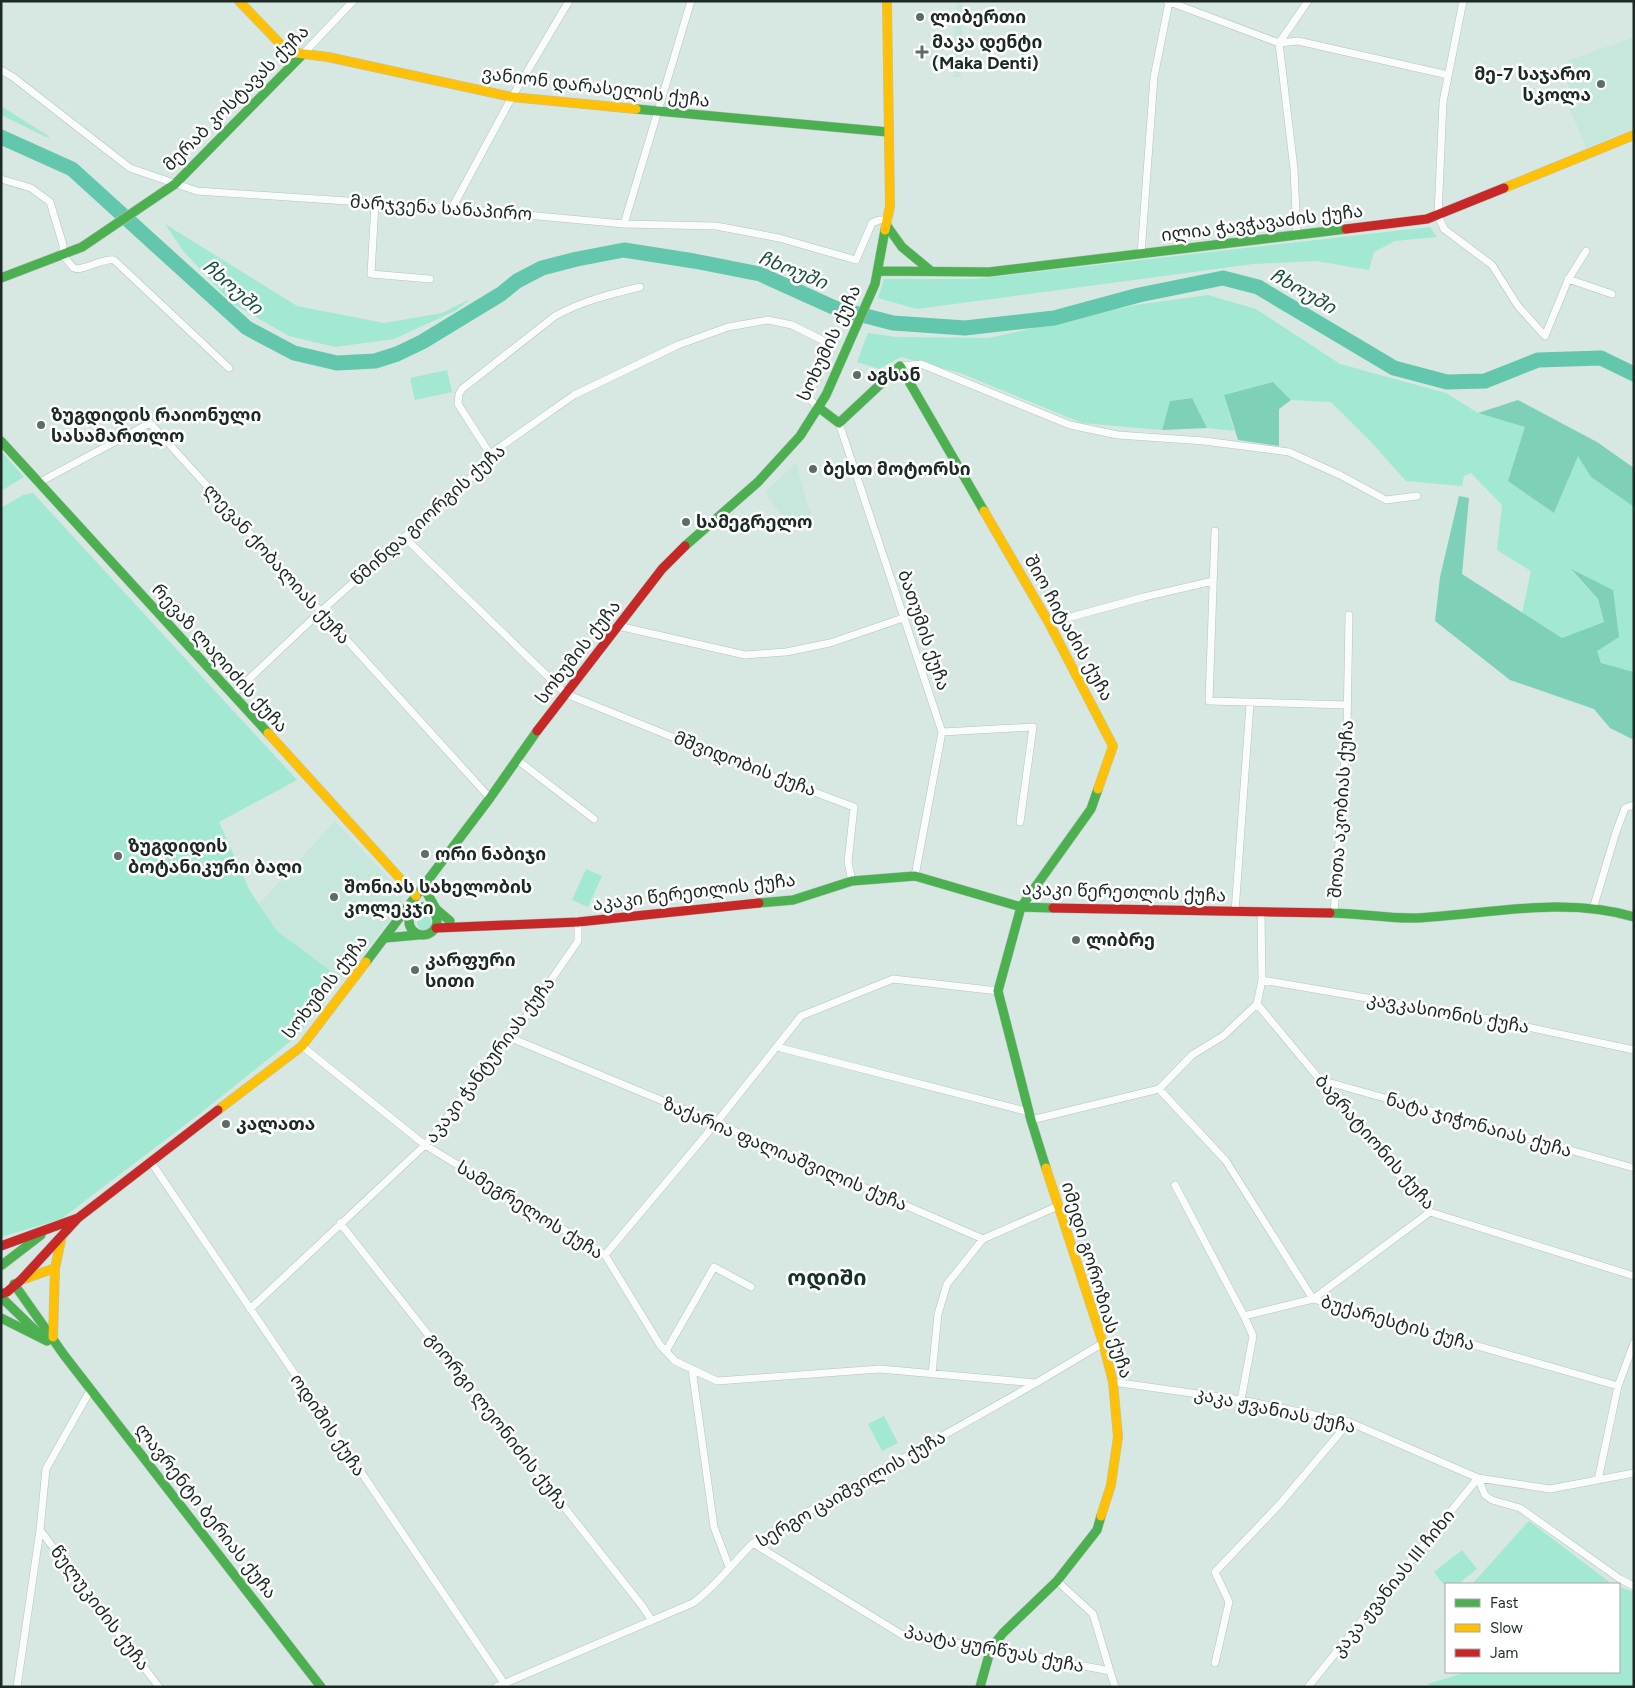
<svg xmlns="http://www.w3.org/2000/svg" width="1635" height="1688" viewBox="0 0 1635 1688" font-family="Figtree,'Noto Sans Georgian',sans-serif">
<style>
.built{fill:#c8e7dc}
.green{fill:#a3e8d2}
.forest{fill:#7fd0b9}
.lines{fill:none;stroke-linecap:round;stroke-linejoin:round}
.river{stroke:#62c7ac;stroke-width:15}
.street-casing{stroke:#b5c3bd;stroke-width:8}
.fast-casing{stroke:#b5c3bd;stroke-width:10}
.slow-casing{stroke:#b5c3bd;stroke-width:10}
.jam-casing{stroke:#b5c3bd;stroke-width:10}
.street{stroke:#f9fcfa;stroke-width:7}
.fast{stroke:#4caf50;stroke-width:9}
.slow{stroke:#ffc107;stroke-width:9}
.jam{stroke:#c62828;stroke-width:9}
.poi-dot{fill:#5e6c67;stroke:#fff;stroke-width:2}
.labels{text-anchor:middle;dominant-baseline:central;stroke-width:5;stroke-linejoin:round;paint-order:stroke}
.poi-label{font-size:18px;font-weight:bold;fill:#1d2925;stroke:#fff;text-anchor:start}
.street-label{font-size:18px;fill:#1d2925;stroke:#fff}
.water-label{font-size:19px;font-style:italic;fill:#1b5041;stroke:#fff}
.district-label{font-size:22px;font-weight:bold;fill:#143128;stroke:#fff}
</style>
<rect width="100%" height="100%" fill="#d6e8e1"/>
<!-- built -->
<path class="built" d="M956 1H963L961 77H953Z
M1634 37V128L1586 148 1569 107 1567 61Z
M796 463 811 516 788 525 765 492Z
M335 821 400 891 403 904 342 980 277 931 259 904Z"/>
<!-- green -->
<path class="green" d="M1 106 50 137H46L1 115Z
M165 224 297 306 384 323 442 313 470 299 455 311 394 339 335 347 289 336 233 304 184 252Z
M1430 227 1437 237 1395 241 1374 252 1369 270 1316 261 1253 264 917 309 878 298 884 279H974Z
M1208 295 1256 309 1340 364 1446 393 1478 413 1526 427 1509 481 1554 513 1578 455 1591 477 1634 507V672L1601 663 1597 651 1613 590 1572 571 1598 599 1604 622 1562 638 1531 624 1522 613 1531 571 1497 550 1502 505 1471 473 1464 476 1462 486 1406 481 1372 443 1331 402 1291 400 1273 382 1224 395 1234 431 1207 428 1191 398 1170 401 1162 430 1082 423 960 373 901 357 879 369 857 362 868 333 896 337 989 338 1135 305Z
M447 370 452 392 415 400 410 378Z
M1 451 24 477 1 491Z
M33 493 297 780 219 822 250 891 277 931 340 978 297 1036 202 1112 61 1219 1 1237V508L23 495Z
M586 869 602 876 588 907 572 900Z
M417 923a7 7 0 1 1 14 0a7 7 0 1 1-14 0Z
M884 1416 898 1443 882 1451 868 1424Z
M1529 1521 1612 1584H1472Z
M1462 1550 1477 1569 1458 1584H1446V1587L1434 1572Z
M1619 1587 1634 1592V1687H1429L1428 1684 1467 1672H1619Z"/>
<!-- forest -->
<path class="forest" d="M1273 382 1291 400 1279 409V446L1238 440 1224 395Z
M1192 398 1207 428 1162 430 1170 401Z
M1518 400 1597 442 1634 468V507L1591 477 1578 456 1554 513 1508 481 1525 427 1478 413Z
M1459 496 1469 498 1462 574 1562 638 1604 622 1598 599 1571 569 1613 590 1619 637 1597 651 1601 663 1634 672V740L1610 728 1594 709 1510 680 1435 621 1440 577Z"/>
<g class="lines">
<!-- river -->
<path class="river" d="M1 137 72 169 247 328 294 353 337 363 375 361 397 354 422 342 501 294 517 281 542 268 577 259 624 250 694 261 760 274 835 308 893 323 965 328 1054 318 1139 295 1223 278 1258 287 1394 368 1447 382 1485 381 1538 360 1601 358 1634 374"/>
<!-- street casing -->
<g class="street-casing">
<path id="street" d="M1167 1 1279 43 1298 41 1448 75
M1463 1 1443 102 1438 215 1444 229 1492 265 1518 306 1545 336 1568 280 1586 251
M302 55 353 1
M1 70 13 77 130 168 197 191 452 208 624 224 716 226 779 238 856 260 872 223 879 220H888
M1 179 31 188 50 202 63 245V255C66 258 70 265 74 268 81 272 103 258 114 260L229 368
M375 203 371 274 430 279
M452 208 512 97 569 1
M624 224 691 1
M1297 236 1294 169 1279 43 1308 1
M1141 254 1154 77 1169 2
M1568 279 1612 294
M900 366 921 364 1070 425 1118 435 1204 441 1289 452 1340 475 1386 500 1417 496
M839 423 942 732 915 876
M490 454 458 404 459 394 462 389 555 316C582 301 611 294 640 287
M38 483 150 423 490 798
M1215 531 1209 701 1347 705
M405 538 566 694 734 762 854 807 848 862 852 881
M1049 623 1144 597 1213 581
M618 626 745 655 786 652 830 643 903 618
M233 694 320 612 483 467 490 454 574 395 678 345 728 327 768 320 792 325 822 340 827 348 817 379 806 396 818 407
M942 732 1033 727 1020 822
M516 759 594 819
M1593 909 1616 832 1625 808 1634 805
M1235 912 1250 704
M1334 913 1347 726 1349 615
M1262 980 1495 1020 1634 1050
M1257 1004 1430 1212 1634 1276
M511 1038 716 1123 983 1239 1058 1206
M302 1046 425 1145 605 1255 660 1345 675 1361 717 1381 880 1369 1036 1383
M777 1047 1029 1112
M1324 1081 1634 1168
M1159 1089 1226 1161 1313 1299 1618 1386
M1031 1120 1159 1089 1192 1055 1223 1036 1257 1004 1262 980 1261 912
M151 1162 506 1686
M1175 1185 1244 1316 1253 1336 1241 1400
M340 1223 643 1607 652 1621
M605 1255 716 1123 801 1016 893 979 998 991
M250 1309 425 1145 511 1038 578 941V922
M1244 1316 1313 1299 1430 1212
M666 1351 714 1267 751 1287
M692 1369 714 1527 729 1567
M932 1374 938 1314 947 1284 983 1239
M1113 1382 1241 1400 1349 1422 1478 1478 1550 1489 1634 1473
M1598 1480 1618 1386 1634 1343
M40 1530 159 1687
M753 1543 904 1636 991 1648 1110 1671 1115 1687
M1057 1581 1093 1614 1110 1671
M1215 1663 1229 1602 1215 1572 1279 1505 1349 1422
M17 1687 40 1530 46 1469 91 1389
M496 1687 693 1603C716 1586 733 1563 753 1543L1036 1383 1103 1343
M1308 1687 1478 1478 1485 1495 1492 1500 1520 1508 1620 1579 1634 1586"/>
</g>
<!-- fast casing -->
<g class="fast-casing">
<path id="fast" d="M636 109 888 132
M887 226 902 247 931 271
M878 271 989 272 1346 229
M1 278 82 247 175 184 302 55
M818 407 839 423 900 366 984 511
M1 441 268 733
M685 546 758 482 800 436 826 395 875 284 885 230
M423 886 436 909 450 921
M759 903 793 900 852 881 915 876 1021 907 1053 908
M409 921a14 14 0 1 1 28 0a14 14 0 1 1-28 0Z
M1330 913C1359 913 1388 919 1417 918 1488 914 1565 896 1634 917
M385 938 418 935
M366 962 490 798 537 731
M1046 1168 1031 1120 998 991 1021 907 1091 809 1098 789
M2 1265 41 1235
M14 1284 64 1355 321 1687
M1 1297 39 1334
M1 1318 47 1341
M980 1687 991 1648 1003 1633 1057 1581 1097 1530 1101 1516"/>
</g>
<!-- slow casing -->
<g class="slow-casing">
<path id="slow" d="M239 1 288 52 328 57 512 97 636 109
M1504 188 1634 135
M885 230 890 206 887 1
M984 511 1049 623 1113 746 1098 789
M268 733 416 896
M218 1110 302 1046 366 962
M1046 1168 1103 1343 1113 1382 1118 1437 1111 1485 1101 1516
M24 1279 55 1268
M53 1337 55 1268 61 1240"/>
</g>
<!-- jam casing -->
<g class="jam-casing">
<path id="jam" d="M1346 229 1427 219 1504 188
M537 731 662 569 685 546
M1053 908 1330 913
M436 928 578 922 759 903
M1 1246 78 1218
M1 1294 7 1292 21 1280 78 1218 218 1110"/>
</g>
<!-- street -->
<use href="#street" class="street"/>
<!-- fast -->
<use href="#fast" class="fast"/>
<!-- slow -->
<use href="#slow" class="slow"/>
<!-- jam -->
<use href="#jam" class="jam"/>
</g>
<!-- markers -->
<g class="poi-dot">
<circle cx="920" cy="17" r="5"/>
<path d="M919.5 44.5h5v5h5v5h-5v5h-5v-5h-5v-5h5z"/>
<circle cx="1601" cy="84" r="5"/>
<circle cx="857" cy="375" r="5"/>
<circle cx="41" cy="425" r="5"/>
<circle cx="813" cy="469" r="5"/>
<circle cx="686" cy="522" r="5"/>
<circle cx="425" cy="854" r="5"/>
<circle cx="118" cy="856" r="5"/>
<circle cx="334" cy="897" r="5"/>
<circle cx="1076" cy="940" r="5"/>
<circle cx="415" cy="970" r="5"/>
<circle cx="226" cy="1124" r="5"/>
</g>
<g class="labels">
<!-- poi labels -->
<g class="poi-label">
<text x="930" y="17">ლიბერთი</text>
<text x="932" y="42">მაკა დენტი<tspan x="932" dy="21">(Maka Denti)</tspan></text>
<text x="1591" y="74" text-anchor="end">მე-7 საჯარო<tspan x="1591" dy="21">სკოლა</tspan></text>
<text x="867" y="375">აგსან</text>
<text x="51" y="415">ზუგდიდის რაიონული<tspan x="51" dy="21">სასამართლო</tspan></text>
<text x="823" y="469">ბესთ მოტორსი</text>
<text x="696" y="522">სამეგრელო</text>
<text x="128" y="846">ზუგდიდის<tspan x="128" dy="21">ბოტანიკური ბაღი</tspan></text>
<text x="435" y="854">ორი ნაბიჯი</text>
<text x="344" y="887">შონიას სახელობის<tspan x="344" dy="21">კოლეკჯი</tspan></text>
<text x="1086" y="940">ლიბრე</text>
<text x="425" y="960">კარფური<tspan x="425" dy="21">სითი</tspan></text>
<text x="236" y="1124">კალათა</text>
</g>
<!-- street labels -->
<g class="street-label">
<text transform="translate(596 87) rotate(7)">ვანიონ დარასელის ქუჩა</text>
<text transform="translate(236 98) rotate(-45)">მერაბ კოსტავას ქუჩა</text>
<text transform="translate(441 208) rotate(4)">მარჯვენა სანაპირო</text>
<text transform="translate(1262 223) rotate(-7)">ილია ჭავჭავაძის ქუჩა</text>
<text transform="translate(829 343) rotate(-65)">სოხუმის ქუჩა</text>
<text transform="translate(428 515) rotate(-42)">წმინდა გიორგის ქუჩა</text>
<text transform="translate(277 564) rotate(48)">ლევან ქობალიას ქუჩა</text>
<text transform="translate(1069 628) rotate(61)">შიო ჩიტაძის ქუჩა</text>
<text transform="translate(924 630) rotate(71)">ბათუმის ქუჩა</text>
<text transform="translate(578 652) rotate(-52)">სოხუმის ქუჩა</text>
<text transform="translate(220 658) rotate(48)">რევაზ ლაღიძის ქუჩა</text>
<text transform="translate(745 764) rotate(21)">მშვიდობის ქუჩა</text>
<text transform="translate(1341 809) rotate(-86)">შოთა აკობიას ქუჩა</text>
<text transform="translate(694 892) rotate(-7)">აკაკი წერეთლის ქუჩა</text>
<text transform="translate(1124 892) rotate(2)">აკაკი წერეთლის ქუჩა</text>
<text transform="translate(325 987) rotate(-52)">სოხუმის ქუჩა</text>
<text transform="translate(1448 1013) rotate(10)">კავკასიონის ქუჩა</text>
<text transform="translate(490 1060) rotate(-53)">აკაკი ჭანტურიას ქუჩა</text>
<text transform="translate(1479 1125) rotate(16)">ნატა ჯიჭონაიას ქუჩა</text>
<text transform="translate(1375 1142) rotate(49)">ბაგრატიონის ქუჩა</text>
<text transform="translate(785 1154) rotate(23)">ზაქარია ფალიაშვილის ქუჩა</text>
<text transform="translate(530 1210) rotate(32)">სამეგრელოს ქუჩა</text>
<text transform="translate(1097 1280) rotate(73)">იმედი გოროზიას ქუჩა</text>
<text transform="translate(1398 1323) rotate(16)">ბუქარესტის ქუჩა</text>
<text transform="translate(1275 1410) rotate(12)">კაკა ჟვანიას ქუჩა</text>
<text transform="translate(497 1421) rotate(52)">გიორგი ლეონიძის ქუჩა</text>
<text transform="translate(328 1425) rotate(56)">ოდიშის ქუჩა</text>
<text transform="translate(851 1489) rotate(-30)">სერგო ცაიშვილის ქუჩა</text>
<text transform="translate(206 1511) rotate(52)">ლავრენტი ბერიას ქუჩა</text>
<text transform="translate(1393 1583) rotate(-51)">კაკა ჟვანიას III ჩიხი</text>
<text transform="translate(100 1608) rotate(53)">წულუკიძის ქუჩა</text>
<text transform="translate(994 1649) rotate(11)">პაატა ყურწუას ქუჩა</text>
</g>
<!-- water labels -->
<g class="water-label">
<text transform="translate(793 270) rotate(22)">ჩხოუში</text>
<text transform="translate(233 287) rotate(41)">ჩხოუში</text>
<text transform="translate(1303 291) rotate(30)">ჩხოუში</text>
</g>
<!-- district labels -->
<g class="district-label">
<text x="827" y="1277">ოდიში</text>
</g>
</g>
<!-- border -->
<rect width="1635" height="1688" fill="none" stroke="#1d2925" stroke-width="5"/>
<!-- legend -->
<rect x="1445" y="1583" width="175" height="90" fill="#ffffff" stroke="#a5a9a8"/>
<rect x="1455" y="1599" width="25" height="8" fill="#4caf50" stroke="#a5a9a8"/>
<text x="1490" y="1608" font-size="15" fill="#1d2925">Fast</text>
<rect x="1455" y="1624" width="25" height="8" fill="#ffc107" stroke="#a5a9a8"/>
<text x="1490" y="1633" font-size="15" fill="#1d2925">Slow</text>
<rect x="1455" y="1649" width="25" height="8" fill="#c62828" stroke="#a5a9a8"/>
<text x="1490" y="1658" font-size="15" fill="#1d2925">Jam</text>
</svg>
